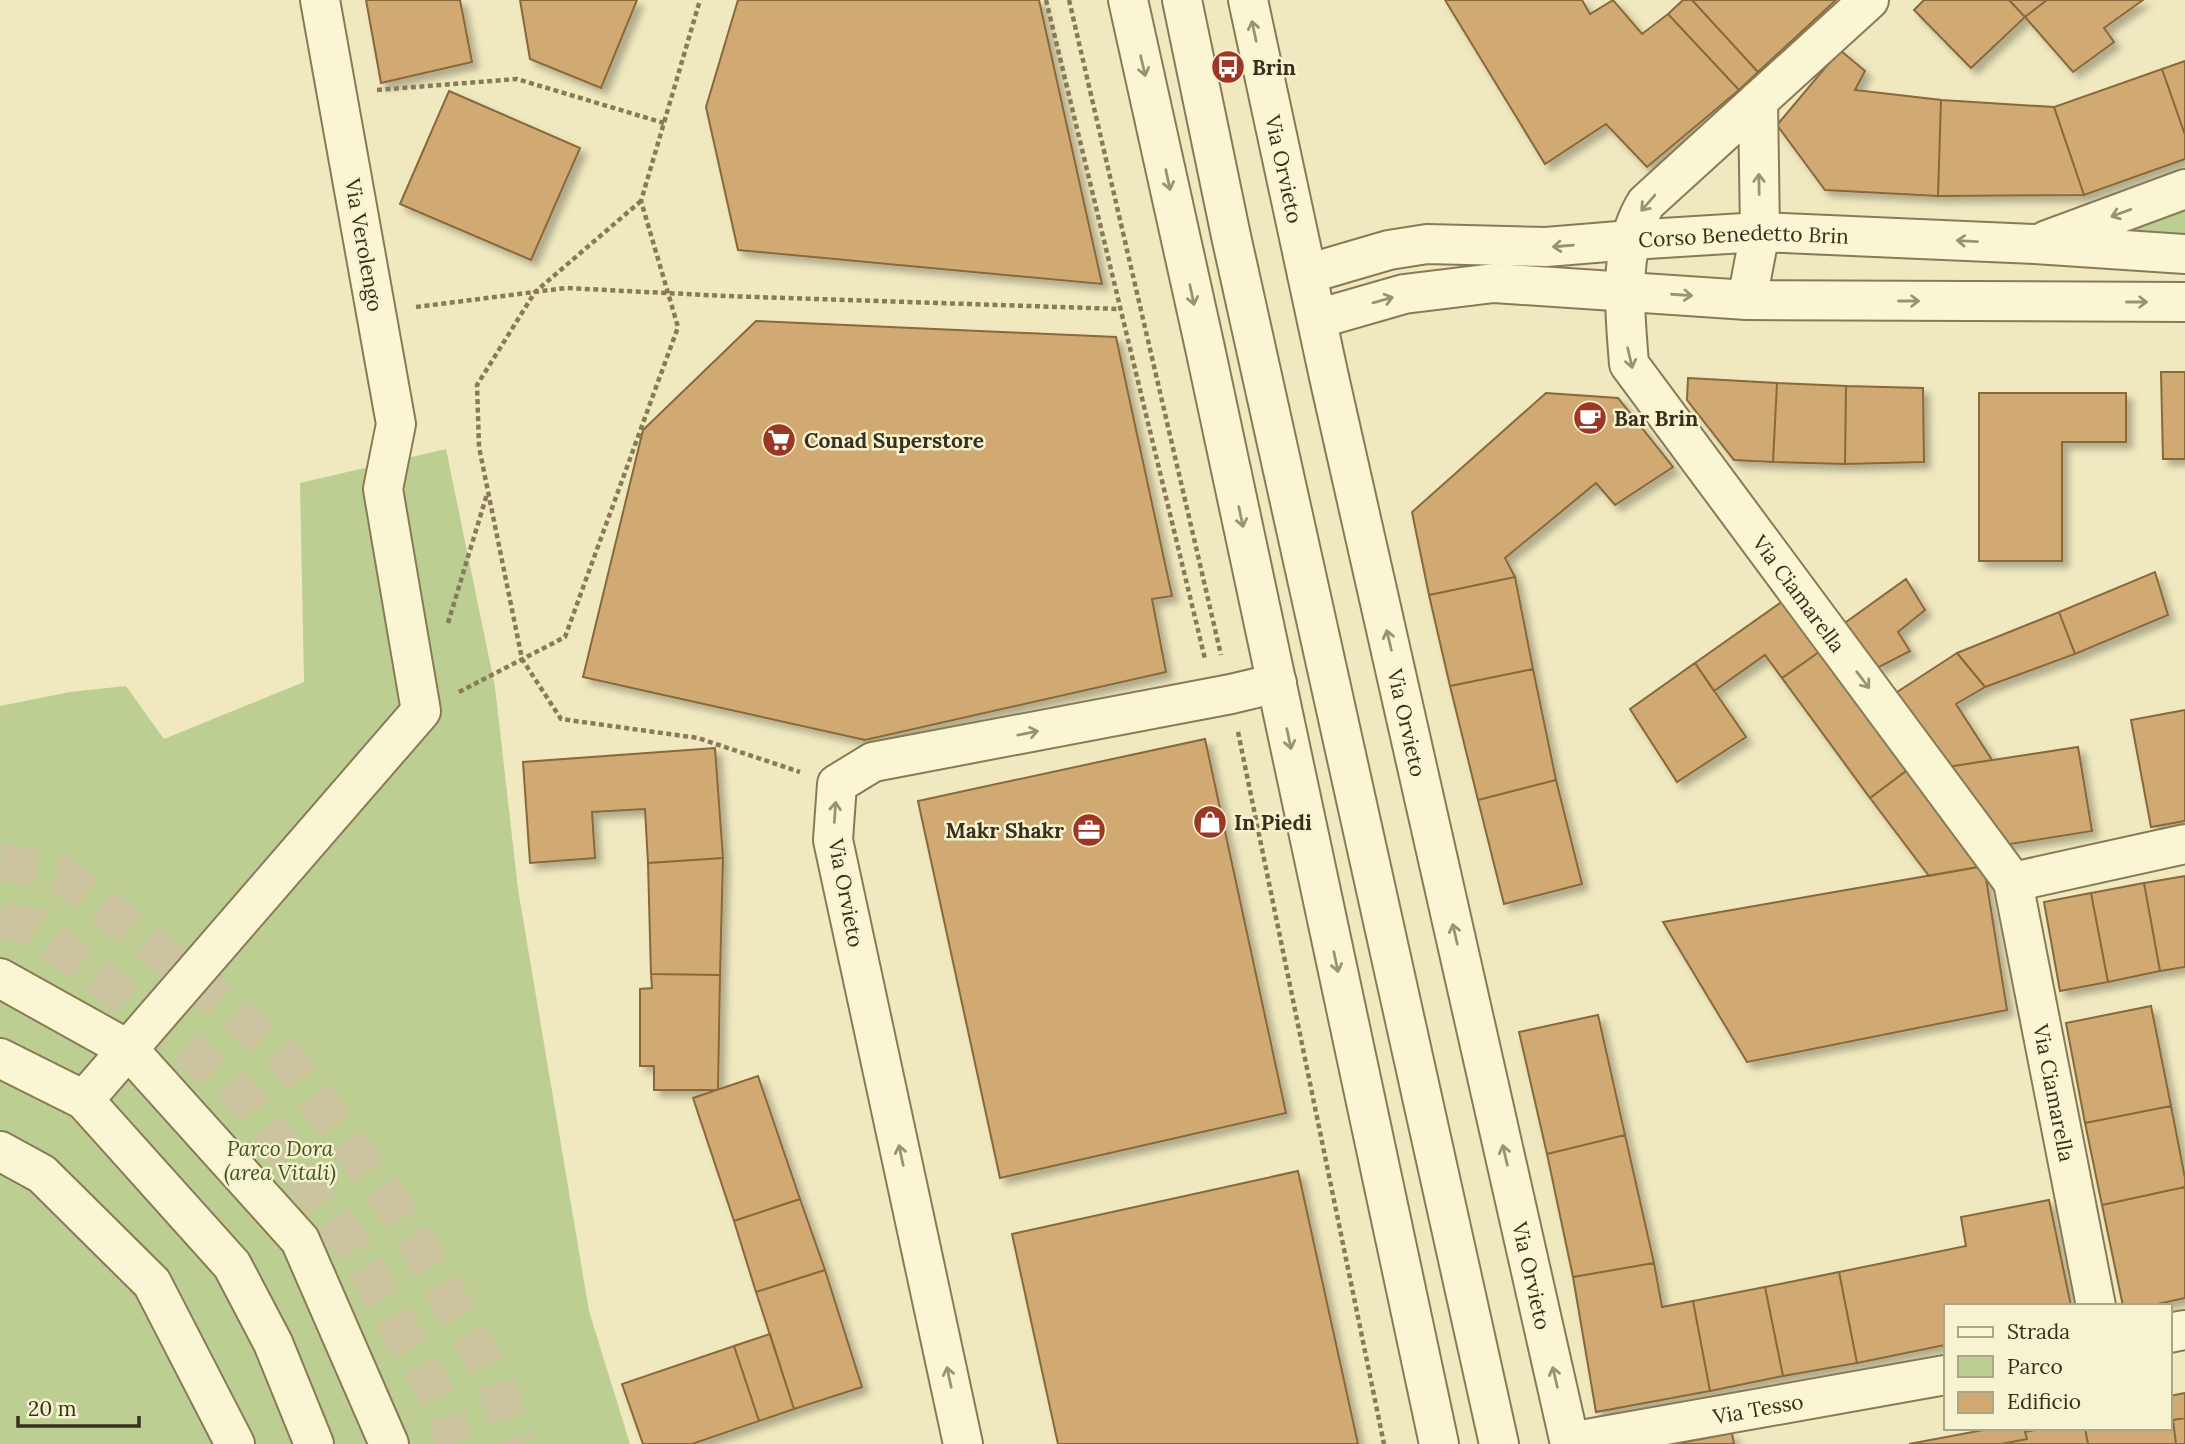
<svg xmlns="http://www.w3.org/2000/svg" width="2185" height="1444" viewBox="0 0 2185 1444" font-family="Lora,serif">
<style>
.green{fill:#bdce93}
.building{fill:#d0a973;stroke:#89683b;stroke-width:2;filter:url(#shadow)}
.lines{fill:none;stroke-linecap:round;stroke-linejoin:round}
.major-tunnel{stroke:#cbc49e;stroke-width:38;stroke-dasharray:38 19;stroke-linecap:butt}
.minor-casing{stroke:#897a57;stroke-width:42}
.path{stroke:#897a57;stroke-width:4.5;stroke-dasharray:5 3.5;stroke-linecap:butt}
.minor{stroke:#faf5d2;stroke-width:38}
.oneway{stroke:#999277}
.labels{text-anchor:middle;dominant-baseline:central;stroke-width:5;stroke-linejoin:round;paint-order:stroke}
.poi-label{font-size:21px;font-weight:bold;fill:#382e1c;stroke:#f7f2cf;text-anchor:start}
.street-label{font-size:21px;fill:#382e1c;stroke:#f7f2cf}
.park-label{font-size:21px;font-style:italic;fill:#3f5521;stroke:#f7f2cf}
</style>
<defs>
<filter id="shadow"><feDropShadow dx="6" dy="6" stdDeviation="3.5" flood-color="#0004"/></filter>
</defs>
<rect width="100%" height="100%" fill="#f0e9bf"/>
<!-- green -->
<path class="green" d="M2185 209V237L2121 235Z
M446 449 495 687 518 889 589 1311 630 1444H0V706L70 692 126 686 164 739 304 682 300 483Z"/>
<!-- building -->
<path class="building" d="M366 0H460L472 62 381 83Z
M520 0H637L601 88 530 59Z
M738 0H1039L1102 284 738 250 706 107Z
M1445 0H1582L1590 14 1613 0 1642 34 1668 14 1739 90 1647 167 1606 124 1545 164Z
M1683 0H1692L1758 72 1739 90 1668 14Z
M1692 0H1836L1758 72Z
M1924 0H2009L2025 17 1971 68 1914 10Z
M2009 0H2047L2025 17Z
M2047 0H2143L2104 28 2114 42 2073 72 2025 17Z
M1840 50 1865 71 1855 90 1941 100 1938 196 1825 190 1777 125Z
M2185 61V135L2162 69Z
M2162 69 2185 135V159L2084 195 2054 107Z
M449 91 580 148 531 260 400 204Z
M1941 100 2054 107 2084 195 1938 196Z
M756 321 1116 337 1172 596 1152 599 1166 672 865 740 583 677 643 430Z
M2161 372H2185V459H2163Z
M1688 378 1777 383 1773 462 1734 460 1687 400Z
M1777 383 1846 386 1845 464 1773 462Z
M1846 386 1923 388 1924 462 1845 464Z
M1546 393 1618 398 1673 467 1615 505 1596 483 1505 558 1515 577 1429 595 1412 512Z
M1979 393H2126V442H2062V561H1979Z
M2155 572 2168 615 2075 654 2059 612Z
M1515 577 1533 669 1450 686 1429 595Z
M1906 579 1925 610 1898 632 1910 651 1877 668 1842 625Z
M1783 601 1819 652 1782 678 1765 655 1714 691 1695 663Z
M2059 612 2075 654 1985 687 1957 653Z
M1819 652 1910 768 1870 798 1782 678Z
M1957 653 1985 687 1956 704 1992 760 1947 767 1891 696Z
M1695 663 1746 737 1677 782 1630 709Z
M1533 669 1556 780 1478 800 1450 686Z
M2185 710V821L2151 827 2131 720Z
M1205 739 1286 1113 1000 1178 918 801Z
M2078 747 2092 831 2004 845 1947 767Z
M715 748 723 858 648 863 645 809 592 812 595 858 530 863 523 762Z
M1910 768 1984 866 1929 876 1870 798Z
M1556 780 1582 884 1504 904 1478 800Z
M723 858 720 975 651 974 648 863Z
M1984 866 2007 1010 1747 1062 1663 922Z
M2185 876V967L2160 971 2144 883Z
M2144 883 2160 971 2108 982 2091 893Z
M2091 893 2108 982 2060 991 2044 902Z
M651 974 720 975 718 1090H654V1066H640V989L652 988Z
M2151 1006 2171 1106 2085 1123 2066 1023Z
M1598 1015 1625 1135 1547 1154 1519 1032Z
M758 1076 800 1199 734 1221 693 1098Z
M2171 1106 2185 1178V1187L2102 1205 2085 1123Z
M1625 1135 1654 1263 1573 1277 1547 1154Z
M1298 1171 1358 1444H1058L1012 1234Z
M2185 1187V1298L2148 1306H2123L2102 1205Z
M800 1199 825 1270 756 1292 734 1221Z
M2049 1200 2071 1306H1945V1345L1857 1363 1839 1272 1966 1246 1961 1217Z
M1654 1263 1662 1307 1693 1301 1710 1391 1596 1412 1573 1277Z
M825 1270 862 1387 794 1409 756 1292Z
M1839 1272 1857 1363 1783 1376 1765 1287Z
M1765 1287 1783 1376 1710 1391 1693 1301Z
M770 1334 794 1409 759 1421 734 1346Z
M734 1346 759 1421 692 1444H643L622 1384Z
M2185 1393V1444H1909L1994 1428H2169V1396Z
M2185 1418V1444H2176L2173 1420Z
M2044 1428H2085L2088 1444H2001L2027 1439 2025 1432Z
M1732 1433 1734 1444H1675Z"/>
<g class="lines">
<!-- major-tunnel -->
<path class="major-tunnel" d="M0 861 60 874 181 968 288 1060 402 1217 496 1383 517 1444
M0 920 34 927 144 1013 246 1099 354 1247 443 1407 455 1444"/>
<!-- minor casing -->
<g class="minor-casing">
<g id="minor">
<path d="M1128 0 1205 348 1439 1444"/>
<path d="M1182 0 1231 236 1499 1444"/>
<path id="s1" d="M1248 0 1329 377 1570 1444"/>
<path id="s2" d="M1869 0 1646 203C1617 250 1625 311 1629 364L2013 882 2096 1306"/>
<path d="M2047 240 2185 189"/>
<path id="s3" d="M1307 274 1389 250 1427 244 1546 247 1631 240 1760 232 2035 244 2185 254"/>
<path d="M1747 300 1760 232 1758 101"/>
<path d="M1317 319 1404 294 1494 283 1747 300 2185 302"/>
<path d="M2013 882 2185 844"/>
<path d="M0 978 129 1050 300 1240 389 1444"/>
<path d="M0 1058 84 1100 232 1265 273 1343 314 1444"/>
<path d="M84 1100 421 711 383 489 396 424 320 0"/>
<path d="M0 1151 42 1174 152 1283 235 1444"/>
<path d="M2169 1333 2185 1330"/>
<path id="s4" d="M1570 1442 1945 1375"/>
<path d="M963 1444 833 840 837 784 873 762 1231 694 1277 683"/>
</g>
</g>
<!-- path -->
<path class="path" d="M1046 0 1205 659
M1069 0 1221 655
M377 90 517 79 664 123
M641 201 535 292 477 385 479 447 522 659 561 719 698 738 800 772
M416 307 566 288 726 296 1120 309
M448 623 487 494
M459 692 565 637 678 327 641 201 700 0
M1238 732 1384 1444"/>
<!-- minor -->
<use href="#minor" class="minor"/>
</g>
<!-- one-way arrows -->
<defs><path id="oneway-shaft" d="M-6 0H5M1.5-3L5.5 0L1.5 3" fill="none" stroke-width="1.6" stroke-linecap="round" stroke-linejoin="round" transform="scale(1.75)"/></defs>
<g class="oneway">
<use href="#oneway-shaft" transform="translate(1254 31) rotate(-102)"/>
<use href="#oneway-shaft" transform="translate(1143 66) rotate(77)"/>
<use href="#oneway-shaft" transform="translate(1168 180) rotate(78)"/>
<use href="#oneway-shaft" transform="translate(1759 184) rotate(-91)"/>
<use href="#oneway-shaft" transform="translate(1648 203) rotate(131)"/>
<use href="#oneway-shaft" transform="translate(2121 213) rotate(160)"/>
<use href="#oneway-shaft" transform="translate(1967 241) rotate(-177)"/>
<use href="#oneway-shaft" transform="translate(1563 246) rotate(175)"/>
<use href="#oneway-shaft" transform="translate(1192 295) rotate(78)"/>
<use href="#oneway-shaft" transform="translate(1682 295) rotate(4)"/>
<use href="#oneway-shaft" transform="translate(1383 300) rotate(-16)"/>
<use href="#oneway-shaft" transform="translate(1909 301)"/>
<use href="#oneway-shaft" transform="translate(2137 302)"/>
<use href="#oneway-shaft" transform="translate(1630 358) rotate(77)"/>
<use href="#oneway-shaft" transform="translate(1241 517) rotate(78)"/>
<use href="#oneway-shaft" transform="translate(1389 640) rotate(-103)"/>
<use href="#oneway-shaft" transform="translate(1863 680) rotate(53)"/>
<use href="#oneway-shaft" transform="translate(1028 733) rotate(-11)"/>
<use href="#oneway-shaft" transform="translate(1289 739) rotate(78)"/>
<use href="#oneway-shaft" transform="translate(835 812) rotate(-86)"/>
<use href="#oneway-shaft" transform="translate(1455 934) rotate(-103)"/>
<use href="#oneway-shaft" transform="translate(1336 962) rotate(78)"/>
<use href="#oneway-shaft" transform="translate(901 1155) rotate(-102)"/>
<use href="#oneway-shaft" transform="translate(1505 1155) rotate(-103)"/>
<use href="#oneway-shaft" transform="translate(949 1377) rotate(-102)"/>
<use href="#oneway-shaft" transform="translate(1555 1377) rotate(-103)"/>
</g>
<!-- icons -->
<defs>
<g id="bus-disc" transform="scale(1.75)"><circle r="9.5" fill="#9b3724" stroke="#f7f2cf"/><path d="M-5-6H5V4H4V6H2V4H-2V6H-4V4H-5ZM-3.5-4V0h7V-4ZM-3.5 1.2v1.5H-2V1.2ZM2 1.2v1.5H3.5V1.2Z" fill="#fff"/></g>
<g id="cafe-disc" transform="scale(1.75)"><circle r="9.5" fill="#9b3724" stroke="#f7f2cf"/><path d="M-5.5-4.5H6V0H3Q3 3.5 0 3.5H-2.5Q-5.5 3.5-5.5 0ZM3-3.2v2h1.7v-2ZM-6 4.5H4V6H-6Z" fill="#fff"/></g>
<g id="supermarket-disc" transform="scale(1.75)"><circle r="9.5" fill="#9b3724" stroke="#f7f2cf"/><path d="M-6-5.5h2.5l.6 2H6L4.5 2H-2.5L-4.4-4H-6ZM-1.5 3.2a1.3 1.3 0 1 0 .1 0ZM3 3.2a1.3 1.3 0 1 0 .1 0Z" fill="#fff"/></g>
<g id="shop-disc" transform="scale(1.75)"><circle r="9.5" fill="#9b3724" stroke="#f7f2cf"/><path d="M-5-2.5h2.3a2.7 3.5 0 0 1 5.4 0H5L5.5 6h-11ZM-1.5-2.5h3a1.5 2.3 0 0 0-3 0Z" fill="#fff"/></g>
<g id="office-disc" transform="scale(1.75)"><circle r="9.5" fill="#9b3724" stroke="#f7f2cf"/><path d="M-6-3h4V-5.5h4V-3h4V5H-6ZM-1-4.5V-3h2v-1.5ZM-6 0V1H6V0Z" fill="#fff"/></g>
</defs>
<g fill-rule="evenodd">
<use href="#bus-disc" x="1228" y="67"/>
<use href="#cafe-disc" x="1590" y="418"/>
<use href="#supermarket-disc" x="779" y="440"/>
<use href="#shop-disc" x="1210" y="822"/>
<use href="#office-disc" x="1089" y="830"/>
</g>
<g class="labels">
<!-- poi labels -->
<g class="poi-label">
<text x="1252" y="67">Brin</text>
<text x="1614" y="418">Bar Brin</text>
<text x="804" y="440">Conad Superstore</text>
<text x="1234" y="822">In Piedi</text>
<text x="1064" y="830" text-anchor="end">Makr Shakr</text>
</g>
<!-- street labels -->
<g class="street-label">
<text stroke="none"><textPath href="#s1" startOffset="173">Via Orvieto</textPath></text>
<text stroke="none"><textPath href="#s3" startOffset="441">Corso Benedetto Brin</textPath></text>
<text transform="translate(364 245) rotate(80)">Via Verolengo</text>
<text stroke="none"><textPath href="#s2" startOffset="752">Via Ciamarella</textPath></text>
<text stroke="none"><textPath href="#s1" startOffset="740">Via Orvieto</textPath></text>
<text transform="translate(846 893) rotate(79)">Via Orvieto</text>
<text stroke="none"><textPath href="#s2" startOffset="1326">Via Ciamarella</textPath></text>
<text stroke="none"><textPath href="#s1" startOffset="1307">Via Orvieto</textPath></text>
<text stroke="none"><textPath href="#s4" startOffset="191">Via Tesso</textPath></text>
</g>
<!-- park labels -->
<g class="park-label">
<text x="280" y="1148">Parco Dora<tspan x="280" dy="24">(area Vitali)</tspan></text>
</g>
</g>
<!-- legend -->
<rect x="1944" y="1304" width="228" height="126" fill="#f7f2cf" stroke="#aba487" stroke-width="2"/>
<rect x="1958" y="1327" width="35" height="10" fill="#faf5d2" stroke="#aba487" stroke-width="2"/>
<text x="2007" y="1339" font-size="21" fill="#382e1c">Strada</text>
<rect x="1958" y="1356" width="35" height="21" fill="#bdce93" stroke="#aba487" stroke-width="2"/>
<text x="2007" y="1374" font-size="21" fill="#382e1c">Parco</text>
<rect x="1958" y="1392" width="35" height="21" fill="#d0a973" stroke="#aba487" stroke-width="2"/>
<text x="2007" y="1409" font-size="21" fill="#382e1c">Edificio</text>
<!-- scale -->
<path d="M18 1416v10h121v-10" fill="none" stroke="#382e1c" stroke-width="3.5"/>
<text x="28" y="1416" font-size="21" fill="#382e1c" stroke="#f7f2cf" stroke-width="5" paint-order="stroke">20 m</text>
</svg>
